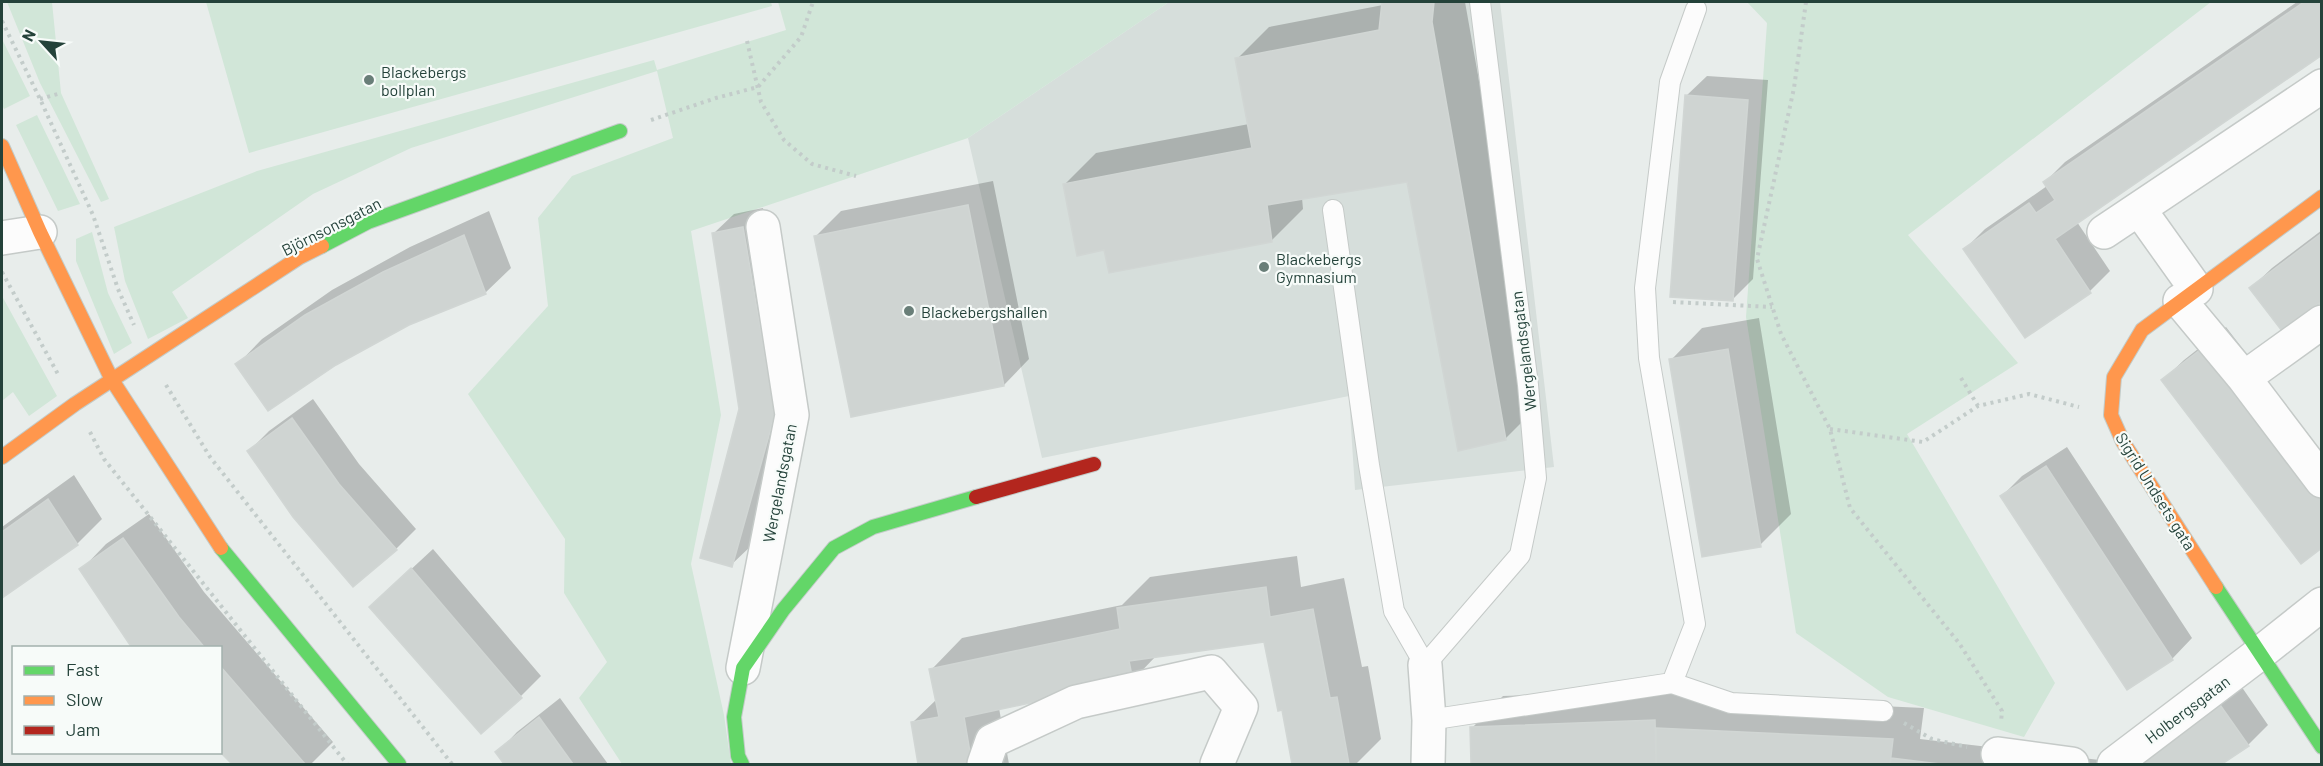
<svg xmlns="http://www.w3.org/2000/svg" width="2323" height="766" viewBox="0 0 2323 766" font-family="Barlow,sans-serif">
<style>
.built{fill:#d6dedb}
.green{fill:#d1e6d8}
.shadow{fill:#0003}
.building{fill:#cfd4d2;stroke:#d1d6d4;stroke-width:1.5}
.lines{fill:none;stroke-linecap:round;stroke-linejoin:round}
.lane-casing{stroke:#c5cac8;stroke-width:22}
.street-casing{stroke:#c5cac8;stroke-width:36}
.fast-casing{stroke:#c3cbc8;stroke-width:16}
.slow-casing{stroke:#c3cbc8;stroke-width:16}
.jam-casing{stroke:#c3cbc8;stroke-width:16}
.path{stroke:#c3ccca;stroke-width:4;stroke-dasharray:3 4.5;stroke-linecap:butt}
.lane{stroke:#fcfcfc;stroke-width:20}
.street{stroke:#fcfcfc;stroke-width:33}
.fast{stroke:#63d668;stroke-width:14}
.slow{stroke:#ff974d;stroke-width:14}
.jam{stroke:#b3261e;stroke-width:14}
.poi-dot{fill:#697e78;stroke:#f7fbf9;stroke-width:2}
.labels{text-anchor:middle;dominant-baseline:central;stroke-width:4.5;stroke-linejoin:round;paint-order:stroke}
.poi-label{font-size:16px;fill:#24423a;stroke:#f7fbf9;text-anchor:start}
.street-label{font-size:16px;fill:#24423a;stroke:#f7fbf9}
</style>
<rect width="100%" height="100%" fill="#e8edeb"/>
<!-- built -->
<path class="built" d="M1169 2H1500L1554 467 1355 490 1349 396 1042 458 968 138Z"/>
<!-- green -->
<path class="green" d="M7 2H52L61 93 109 199 101 202 40 83Z
M206 2H771L772 6 249 153Z
M778 2H1169L968 138 691 231 721 415 691 564 724 715 731 764H622L579 698 607 662 564 593 565 539 468 394 548 306 538 218 572 176 673 138 657 71 411 148 313 194 172 292 188 318 148 339 125 281 114 227 257 171 654 60 657 70 786 30Z
M1747 2H2211L1908 235 2018 363 1907 434 2055 683 2024 737 1888 697 1796 633 1746 317 1767 23Z
M2 39 30 96 4 109 2 105Z
M37 115 80 204 58 211 16 125Z
M92 232 108 293 132 343 114 354 76 261V239Z
M2 296 57 396 29 416 13 392 2 401Z"/>
<!-- shadow -->
<path class="shadow" d="M1383 2H1465L1537 407 1505 439 1408 180 1302 198 1303 209 1272 240 1105 248 1064 185 1096 153 1249 124 1237 59 1269 27 1383 5Z
M2297 2H2322V53L2077 222 2110 271 2090 291 2025 336 1965 249 1985 229 2047 186 2045 182 2065 162Z
M1707 76 1768 80 1753 279 1732 300 1686 96Z
M993 181 1029 359 1004 385 816 236 841 211Z
M763 208 795 392 752 545 731 565 740 409 713 234 734 214Z
M489 211 511 268 485 293 237 365 262 339 332 290 410 247Z
M2322 230V299L2251 288 2272 268Z
M1759 318 1791 514 1760 545 1671 360 1702 328Z
M2226 327 2322 452V546L2163 380 2184 360Z
M313 399 359 464 416 529 396 549 353 585 249 451 269 431Z
M2067 447 2192 638 2172 659 2002 496 2022 476Z
M74 475 102 519 77 544 2 596V527Z
M149 514 204 592 333 742 311 764H234L220 749V648H134L81 570 106 544Z
M433 549 541 676 521 696 392 587Z
M1297 556 1301 587 1344 578 1362 667 1368 666 1381 739 1356 764H1293L1283 709 1266 640 1157 655 1133 680 999 708 1009 764H920L912 723 937 699 931 670 962 638 1122 605 1150 577Z
M2239 683 2268 725 2248 745 2220 764H1473L1472 728 1503 696 1686 690 1687 697 1924 708 1920 739 2125 763Z
M560 698 608 764H505L497 753 517 732Z"/>
<!-- building -->
<path class="building" d="M1382 2H1434L1432 22 1506 440 1458 451 1407 182 1267 205 1272 242 1109 273 1104 250 1077 256 1063 184 1252 148 1235 58 1379 30Z
M2304 2H2322V55L2055 239 2091 293 2025 338 1963 249 2029 203 2036 213 2055 200 2043 182Z
M1685 95 1748 100 1733 301 1670 297Z
M968 205 1004 386 851 417 814 236Z
M743 227 775 414 732 567 700 558 739 409 712 233Z
M2322 233V301L2282 331 2249 288Z
M464 235 486 294 409 325 336 365 268 411 235 364 305 315 383 272Z
M2205 346 2322 498V548L2301 564 2161 380Z
M1728 349 1761 547 1702 557 1669 359Z
M292 418 339 484 397 550 353 587 293 517 247 451Z
M2046 466 2173 660 2127 690 2000 496Z
M48 499 78 545 2 598V532Z
M123 538 179 617 205 648H132L79 569Z
M411 568 522 698 481 734 369 607Z
M1266 587 1270 617 1313 609 1330 698 1337 697 1349 764H1292L1282 710 1278 711 1264 642 1129 661 1133 681 964 717 972 764H918L911 722 939 717 929 669 1120 629 1117 608Z
M220 666 305 764H232L220 752Z
M2218 702 2249 746 2222 764H2129Z
M539 717 573 764H504L495 752Z
M1655 720 1656 764H1471L1470 727Z
M1656 728 1893 739 1890 764H1656Z
M1891 758 1940 764H1890Z"/>
<g class="lines">
<!-- lane casing -->
<g class="lane-casing">
<path id="lane" d="M1333 210 1369 465 1394 611 1425 665 1520 555 1536 478 1528 385 1480 2
M1672 683 1695 624 1649 358 1645 288 1670 82 1696 9
M1429 720 1672 683 1731 703 1883 711"/>
</g>
<!-- street casing -->
<g class="street-casing">
<path id="street" d="M2139 209 2196 289
M2104 232 2322 86
M2 238 40 232
M2180 301 2244 378 2322 481
M2244 378 2322 322
M1425 665 1429 720 1428 764
M743 668 792 415 763 227
M1998 754 2072 764
M984 764 992 741 1076 702 1211 672 1241 707 1217 764
M2114 764 2259 654 2322 604"/>
</g>
<!-- fast casing -->
<g class="fast-casing">
<path id="fast" d="M322 246 368 222 620 131
M221 548 399 764
M2216 587 2322 747
M742 764 738 756 734 717 743 668 783 610 834 548 873 527 976 497"/>
</g>
<!-- slow casing -->
<g class="slow-casing">
<path id="slow" d="M2 146 40 232 112 380 221 548
M2 457 75 404 300 257 322 246
M2216 587 2123 442 2111 415 2114 377 2142 330 2322 197"/>
</g>
<!-- jam casing -->
<g class="jam-casing">
<path id="jam" d="M976 497 1094 464"/>
</g>
<!-- path -->
<path class="path" d="M1806 2 1794 88 1757 259 1781 334 1830 429 1850 508 1959 643 2002 711 2001 722
M2 21 40 99 93 215 118 289 134 325
M747 41 761 102 784 140 812 164 856 176
M40 99 61 93
M651 120 716 98 758 87 801 37 813 2
M2 272 59 376
M1673 302 1772 307
M1961 378 1978 406
M166 385 210 457 452 764
M1830 429 1923 442 1978 406 2029 394 2079 407
M90 432 104 459 347 764
M1904 723 1932 739 1967 747"/>
<!-- lane -->
<use href="#lane" class="lane"/>
<!-- street -->
<use href="#street" class="street"/>
<!-- fast -->
<use href="#fast" class="fast"/>
<!-- slow -->
<use href="#slow" class="slow"/>
<!-- jam -->
<use href="#jam" class="jam"/>
</g>
<!-- markers -->
<g class="poi-dot">
<circle cx="369" cy="80" r="6"/>
<circle cx="1264" cy="267" r="6"/>
<circle cx="909" cy="311" r="6"/>
</g>
<g class="labels">
<!-- poi labels -->
<g class="poi-label">
<text x="381" y="71">Blackebergs<tspan x="381" dy="18">bollplan</tspan></text>
<text x="1276" y="258">Blackebergs<tspan x="1276" dy="18">Gymnasium</tspan></text>
<text x="921" y="311">Blackebergshallen</text>
</g>
<!-- street labels -->
<g class="street-label">
<text transform="translate(331 226) rotate(-27)">Björnsonsgatan</text>
<text transform="translate(1523 351) rotate(-97)">Wergelandsgatan</text>
<text transform="translate(779 483) rotate(-79)">Wergelandsgatan</text>
<text transform="translate(2156 491) rotate(58)">Sigrid Undsets gata</text>
<text transform="translate(2187 709) rotate(-37)">Holbergsgatan</text>
</g>
</g>
<!-- border -->
<rect width="2323" height="766" fill="none" stroke="#24423a" stroke-width="6"/>
<!-- legend -->
<rect x="12" y="646" width="210" height="108" fill="#f7fbf9" stroke="#a3b1ad" stroke-width="1.5"/>
<rect x="24" y="666" width="30" height="9" fill="#63d668" stroke="#a3b1ad" stroke-width="1.5"/>
<text x="66" y="676" font-size="18" fill="#24423a">Fast</text>
<rect x="24" y="696" width="30" height="9" fill="#ff974d" stroke="#a3b1ad" stroke-width="1.5"/>
<text x="66" y="706" font-size="18" fill="#24423a">Slow</text>
<rect x="24" y="726" width="30" height="9" fill="#b3261e" stroke="#a3b1ad" stroke-width="1.5"/>
<text x="66" y="736" font-size="18" fill="#24423a">Jam</text>
<!-- north arrow -->
<g transform="translate(42 42) rotate(297)" stroke="#f7fbf9" stroke-width="4.5" paint-order="stroke">
<path d="M0-4.5L10 22L0 15L-10 22Z" fill="#24423a"/>
<text y="-9" font-size="16" font-weight="bold" text-anchor="middle" fill="#24423a">N</text>
</g>
</svg>
